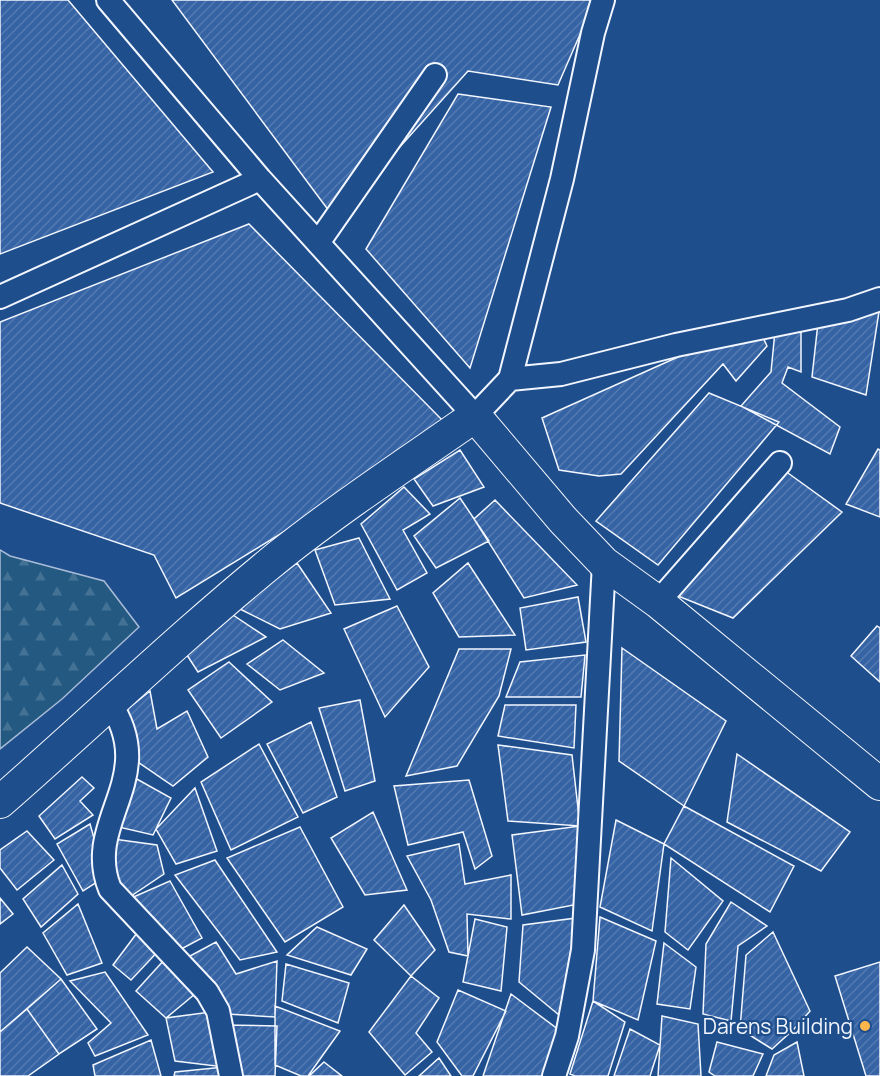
<svg xmlns="http://www.w3.org/2000/svg" width="880" height="1076" viewBox="0 0 880 1076" font-family="Manrope,sans-serif">
<style>
.forest{fill:url(#forest-firs);stroke:#a8bbd7;stroke-width:1.5}
.building{fill:url(#building-hatch);stroke:#f2f6ff;stroke-width:1.5}
.lines{fill:none;stroke-linecap:round;stroke-linejoin:round}
.street-casing{stroke:#f2f6ff;stroke-width:26}
.secondary-casing{stroke:#f2f6ff;stroke-width:34}
.street{stroke:#1f4e8c;stroke-width:22}
.secondary{stroke:#1f4e8c;stroke-width:32}
.poi-dot{fill:#ffb74d;stroke:#1f4e8c;stroke-width:2}
.labels{text-anchor:middle;dominant-baseline:central;stroke-width:4.5;stroke-linejoin:round;paint-order:stroke}
.poi-label{font-size:21px;fill:#f2f6ff;stroke:#1f4e8c;text-anchor:end}
</style>
<defs>
<pattern id="forest-firs" width="22" height="20" patternUnits="userSpaceOnUse" patternTransform="scale(1.5)"><rect width="22" height="20" fill="#245a82"/><path d="M5 1l3.5 6h-7zM16 11l3.5 6h-7z" fill="#447295"/></pattern>
<pattern id="building-hatch" width="6" height="6" patternUnits="userSpaceOnUse" patternTransform="scale(1.5)"><rect width="6" height="6" fill="#3563a3"/><path d="M-1 1l2-2M0 6l6-6M5 7l2-2" fill="none" stroke="#537ab1"/></pattern>
</defs>
<rect width="100%" height="100%" fill="#1f4e8c"/>
<!-- forest -->
<path class="forest" d="M0 550 10 556 104 581 139 627 62 699 0 749Z"/>
<!-- building -->
<path class="building" d="M0 0H68L213 172 0 254Z
M172 0H595L558 85 468 71 335 219Z
M458 94 551 107 470 368 366 249Z
M249 224 451 429 176 598 154 555 0 503V322Z
M880 305 866 395 812 377 819 314Z
M776 321 801 322V372L788 367 782 383 840 427 830 454 741 406 771 372Z
M756 322 767 346 736 381 723 364 621 474 599 476 559 470 542 418Z
M709 393 779 422 658 565 596 521Z
M878 449 880 450V517L846 504Z
M460 450 484 487 433 506 414 479Z
M781 468 842 512 733 618 663 590Z
M404 487 430 514 403 530 427 573 397 590 361 524Z
M460 498 489 541 436 568 414 536Z
M495 500 577 585 524 598 474 519Z
M359 538 390 599 335 605 315 550Z
M297 563 331 613 280 629 238 608Z
M468 563 515 635 459 637 433 593Z
M578 597 586 642 526 650 520 608Z
M397 606 429 667 385 717 344 629Z
M227 611 266 637 198 672 185 652Z
M877 626 880 628V682L851 656Z
M283 640 324 673 280 690 247 664Z
M622 648 726 721 684 806 619 761Z
M459 649H511L499 696 457 766 406 776Z
M585 655 581 697H506L520 662Z
M229 662 272 702 221 738 188 690Z
M150 691 157 729 187 711 208 757 173 786 129 756 119 716Z
M360 700 375 781 345 791 319 708Z
M505 705H576L574 748 498 736Z
M311 722 337 797 303 813 267 744Z
M259 744 298 817 231 850 201 782Z
M498 745 572 755 580 826 508 821Z
M737 754 850 832 821 871 727 822Z
M126 773 171 798 153 835 110 825Z
M82 777 94 788 80 801 93 815 55 839 39 816Z
M469 780 492 856 475 869 463 832 408 845 394 786Z
M195 788 217 851 176 864 156 829Z
M684 806 794 866 770 912 664 844Z
M373 812 407 890 365 895 331 838Z
M616 820 664 844 652 931 600 907Z
M90 824 105 877 83 891 57 844Z
M580 826 584 903 522 915 512 835Z
M300 827 343 907 285 942 227 858Z
M27 831 54 860 17 890 0 868V850Z
M106 838 157 845 164 874 122 902Z
M459 844 465 884 511 875V919L467 914 468 956 449 952 431 900 407 856Z
M671 858 723 901 688 950 665 932Z
M215 860 277 952 240 960 175 875Z
M62 865 78 894 41 927 23 899Z
M170 881 202 938 170 955 122 902Z
M0 898 13 914 0 924Z
M731 902 767 926 738 946 731 1021 703 1014 706 944Z
M78 904 102 963 67 975 43 933Z
M404 905 435 950 411 976 374 940Z
M584 917 559 1015 519 982 523 925Z
M600 917 656 941 638 1020 593 1001Z
M475 919 507 927 501 991 463 982Z
M317 927 367 949 351 975 287 955Z
M773 932 810 1011 794 1029 772 1049 740 1029 746 955Z
M137 933 163 946 131 980 113 965Z
M216 942 236 974 277 961 275 1017 227 1014 177 963Z
M664 943 696 967 690 1009 657 1004Z
M27 947 61 979 0 1032V973Z
M164 960 195 994 166 1018 136 991Z
M880 962V1076H866L835 976Z
M286 964 349 983 338 1023 282 1001Z
M105 972 148 1035 95 1056 88 1043 111 1023 70 981Z
M411 976 439 998 416 1033 432 1052 405 1075 369 1032Z
M61 979 97 1029 59 1054 27 1009Z
M458 990 506 1011 473 1076H462L437 1042Z
M511 994 567 1036 545 1076H483Z
M593 1001 625 1022 608 1076H575L570 1074Z
M275 1006 340 1031 308 1076H301L275 1065Z
M27 1009 59 1054 28 1076H0V1032Z
M218 1011 224 1067 175 1061 166 1018Z
M662 1016 698 1024 701 1076H658Z
M222 1025 277 1026 275 1076H231Z
M630 1029 660 1045 650 1076H614Z
M151 1040 161 1076H95L93 1065Z
M717 1042 763 1054 753 1076H715L709 1072Z
M797 1042 804 1076H766L774 1055Z
M439 1058 451 1076H419Z
M324 1062 342 1076H309Z
M224 1067 225 1076H174L175 1072Z"/>
<g class="lines">
<!-- street casing -->
<g class="street-casing">
<path id="street" d="M108 0 260 179 475 416 510 379 562 179 593 33 603 0
M318 243 435 75
M0 297 260 179
M510 379 561 374 676 345 848 310 880 299
M658 602 780 463
M109 702C161 778 82 821 110 889L207 992 218 1011 231 1076
M554 1076 567 1036 583 950 604 563"/>
</g>
<!-- secondary casing -->
<g class="secondary-casing">
<path id="secondary" d="M0 802C94 720 183 634 279 556 342 506 409 462 475 416L563 520 604 563 658 602 880 784"/>
</g>
<!-- street -->
<use href="#street" class="street"/>
<!-- secondary -->
<use href="#secondary" class="secondary"/>
</g>
<!-- markers -->
<circle class="poi-dot" cx="865" cy="1026" r="6"/>
<g class="labels">
<!-- poi labels -->
<g class="poi-label">
<text x="853" y="1026">Darens Building</text>
</g>
</g>
</svg>
